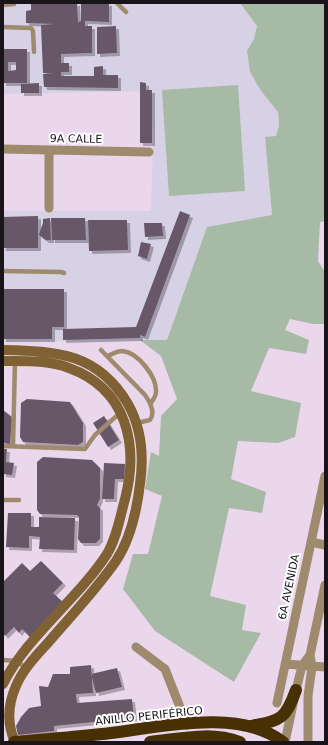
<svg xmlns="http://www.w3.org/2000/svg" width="328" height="745" viewBox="0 0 328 745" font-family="'DejaVu Sans',sans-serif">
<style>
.education{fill:#d7d1e6}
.green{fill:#a6baa6}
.building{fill:#675769;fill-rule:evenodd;filter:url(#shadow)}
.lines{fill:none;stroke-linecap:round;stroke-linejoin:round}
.lane{stroke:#9e8a6c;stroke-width:4.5}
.street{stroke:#9e8a6c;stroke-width:9}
.secondary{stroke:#7f6133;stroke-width:10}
.highway{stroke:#483005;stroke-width:12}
.labels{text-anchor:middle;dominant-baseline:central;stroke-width:4;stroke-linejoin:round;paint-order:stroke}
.street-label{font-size:11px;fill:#19131a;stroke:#fff}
</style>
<defs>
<filter id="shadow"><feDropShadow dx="3" dy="3" stdDeviation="0" flood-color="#0004"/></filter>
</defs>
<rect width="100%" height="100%" fill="#ead7ec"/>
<!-- education -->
<path class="education" d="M3 3H240L257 26 254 39 247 51 250 72 261 91 278 112 279 126 276 136 265 138 272 215 207 227 167 340 3 342V211H151L153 144 152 91 3 94Z"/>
<!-- green -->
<path class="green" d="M240 3H325V221L320 222 318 261 325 272V324H313L290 319 285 330 309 340 306 354 269 348 251 391 301 403 295 437 278 443 238 441 231 479 266 492 262 513 229 508 210 596 246 605 242 630 261 633 234 682 155 631 123 589 133 554H148L162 496 145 489 151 452 159 456 161 416 177 399 161 356 140 340H167L207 227 272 215 265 137 276 136 279 126 278 112 261 91 250 72 247 51 254 39 257 26Z
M238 85 245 191 169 196 162 90Z"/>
<!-- building -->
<path class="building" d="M31 3H77L78 22 81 21V3H109V22L85 21V26H92V53L61 54V63H69V72H61V76H94V67L103 66V75H118V88L44 87 43 74 53 73H43L41 25 54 24 26 23V11L31 10Z
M116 26 117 53 97 54V27Z
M3 49H27V83H3ZM8 62H16V70L8 71Z
M140 82 146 83V90H152V143H140Z
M39 83V93H21V84Z
M180 211 190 215 145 337 140 335V338L63 340V329L136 327Z
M38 216V248H3V217Z
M50 218 51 240H46L39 235 40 231 43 223V219Z
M51 218H85L86 240H52Z
M88 220H127L128 250 89 251Z
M144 223H162L163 236 145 237Z
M141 242 151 244 147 259 138 256Z
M3 289H64V327H52V339H3Z
M27 399 70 402 83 423V442L78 445 23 442 20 437 21 403Z
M3 410 12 417 10 444 3 443Z
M104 416 119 440 108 447 93 423Z
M3 449H7L6 462 14 463 12 475 3 474Z
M43 457 92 460 100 468V499L97 505 100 508V539L96 543H81L78 539 79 517 77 515 40 514 37 510V462Z
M104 463 125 464 124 479H115L114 499H102Z
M8 513H31V527H39V517L75 518 74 550 39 549 40 537 29 536V548L6 547Z
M41 561 63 583 53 593 64 603 31 638 22 629 19 633 14 627 5 636 3 633V582L22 563 30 571Z
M91 665 93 693 76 694 77 703 132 699 134 718 54 726V731L18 735 16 726 21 717 29 708 41 706 39 686 48 687 53 674H70V667Z
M117 668 122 687 96 693 91 674Z"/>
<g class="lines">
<!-- lane -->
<path class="lane" d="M117 3 126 12
M3 5 14 4
M3 27 31 28 33 31 34 52
M3 271 61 272 64 273
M101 350 145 395C150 402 156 412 150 420L137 423
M108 356C112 354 117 351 122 351 138 352 157 377 156 392 156 396 153 400 151 403
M3 446 85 449 95 435 120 413
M13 446 15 361
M3 500H19
M3 660 17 661 27 669"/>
<!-- street -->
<path class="street" d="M3 149 149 152
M49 208V150
M311 542 325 545
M136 647 165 669 187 725
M285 664 325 667
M277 703 325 476
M285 742 296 690 302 666 310 655 325 585
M308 742V696L312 667 310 655"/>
<!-- secondary -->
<path class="secondary" d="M3 350C57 351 98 353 128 404 142 429 144 456 140 484 137 509 130 540 116 561 96 590 69 618 46 645 35 657 22 671 16 686 8 704 7 724 15 742
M3 361C25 361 49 360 69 368 127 389 139 445 125 499 120 517 117 537 107 554 78 599 27 636 3 684"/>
<!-- highway -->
<path class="highway" d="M251 726C281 720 285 720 296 690
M14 742C46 739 79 737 111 733 161 727 240 708 283 742
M150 742C179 739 211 731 240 742"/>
</g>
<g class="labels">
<!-- street labels -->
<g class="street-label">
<text transform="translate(76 139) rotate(1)">9A CALLE</text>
<text transform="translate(289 587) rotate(-78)">6A AVENIDA</text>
<text transform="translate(149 716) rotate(-6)">ANILLO PERIFÉRICO</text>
</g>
</g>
<!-- border -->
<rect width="328" height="745" fill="none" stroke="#19131a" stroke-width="8"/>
</svg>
